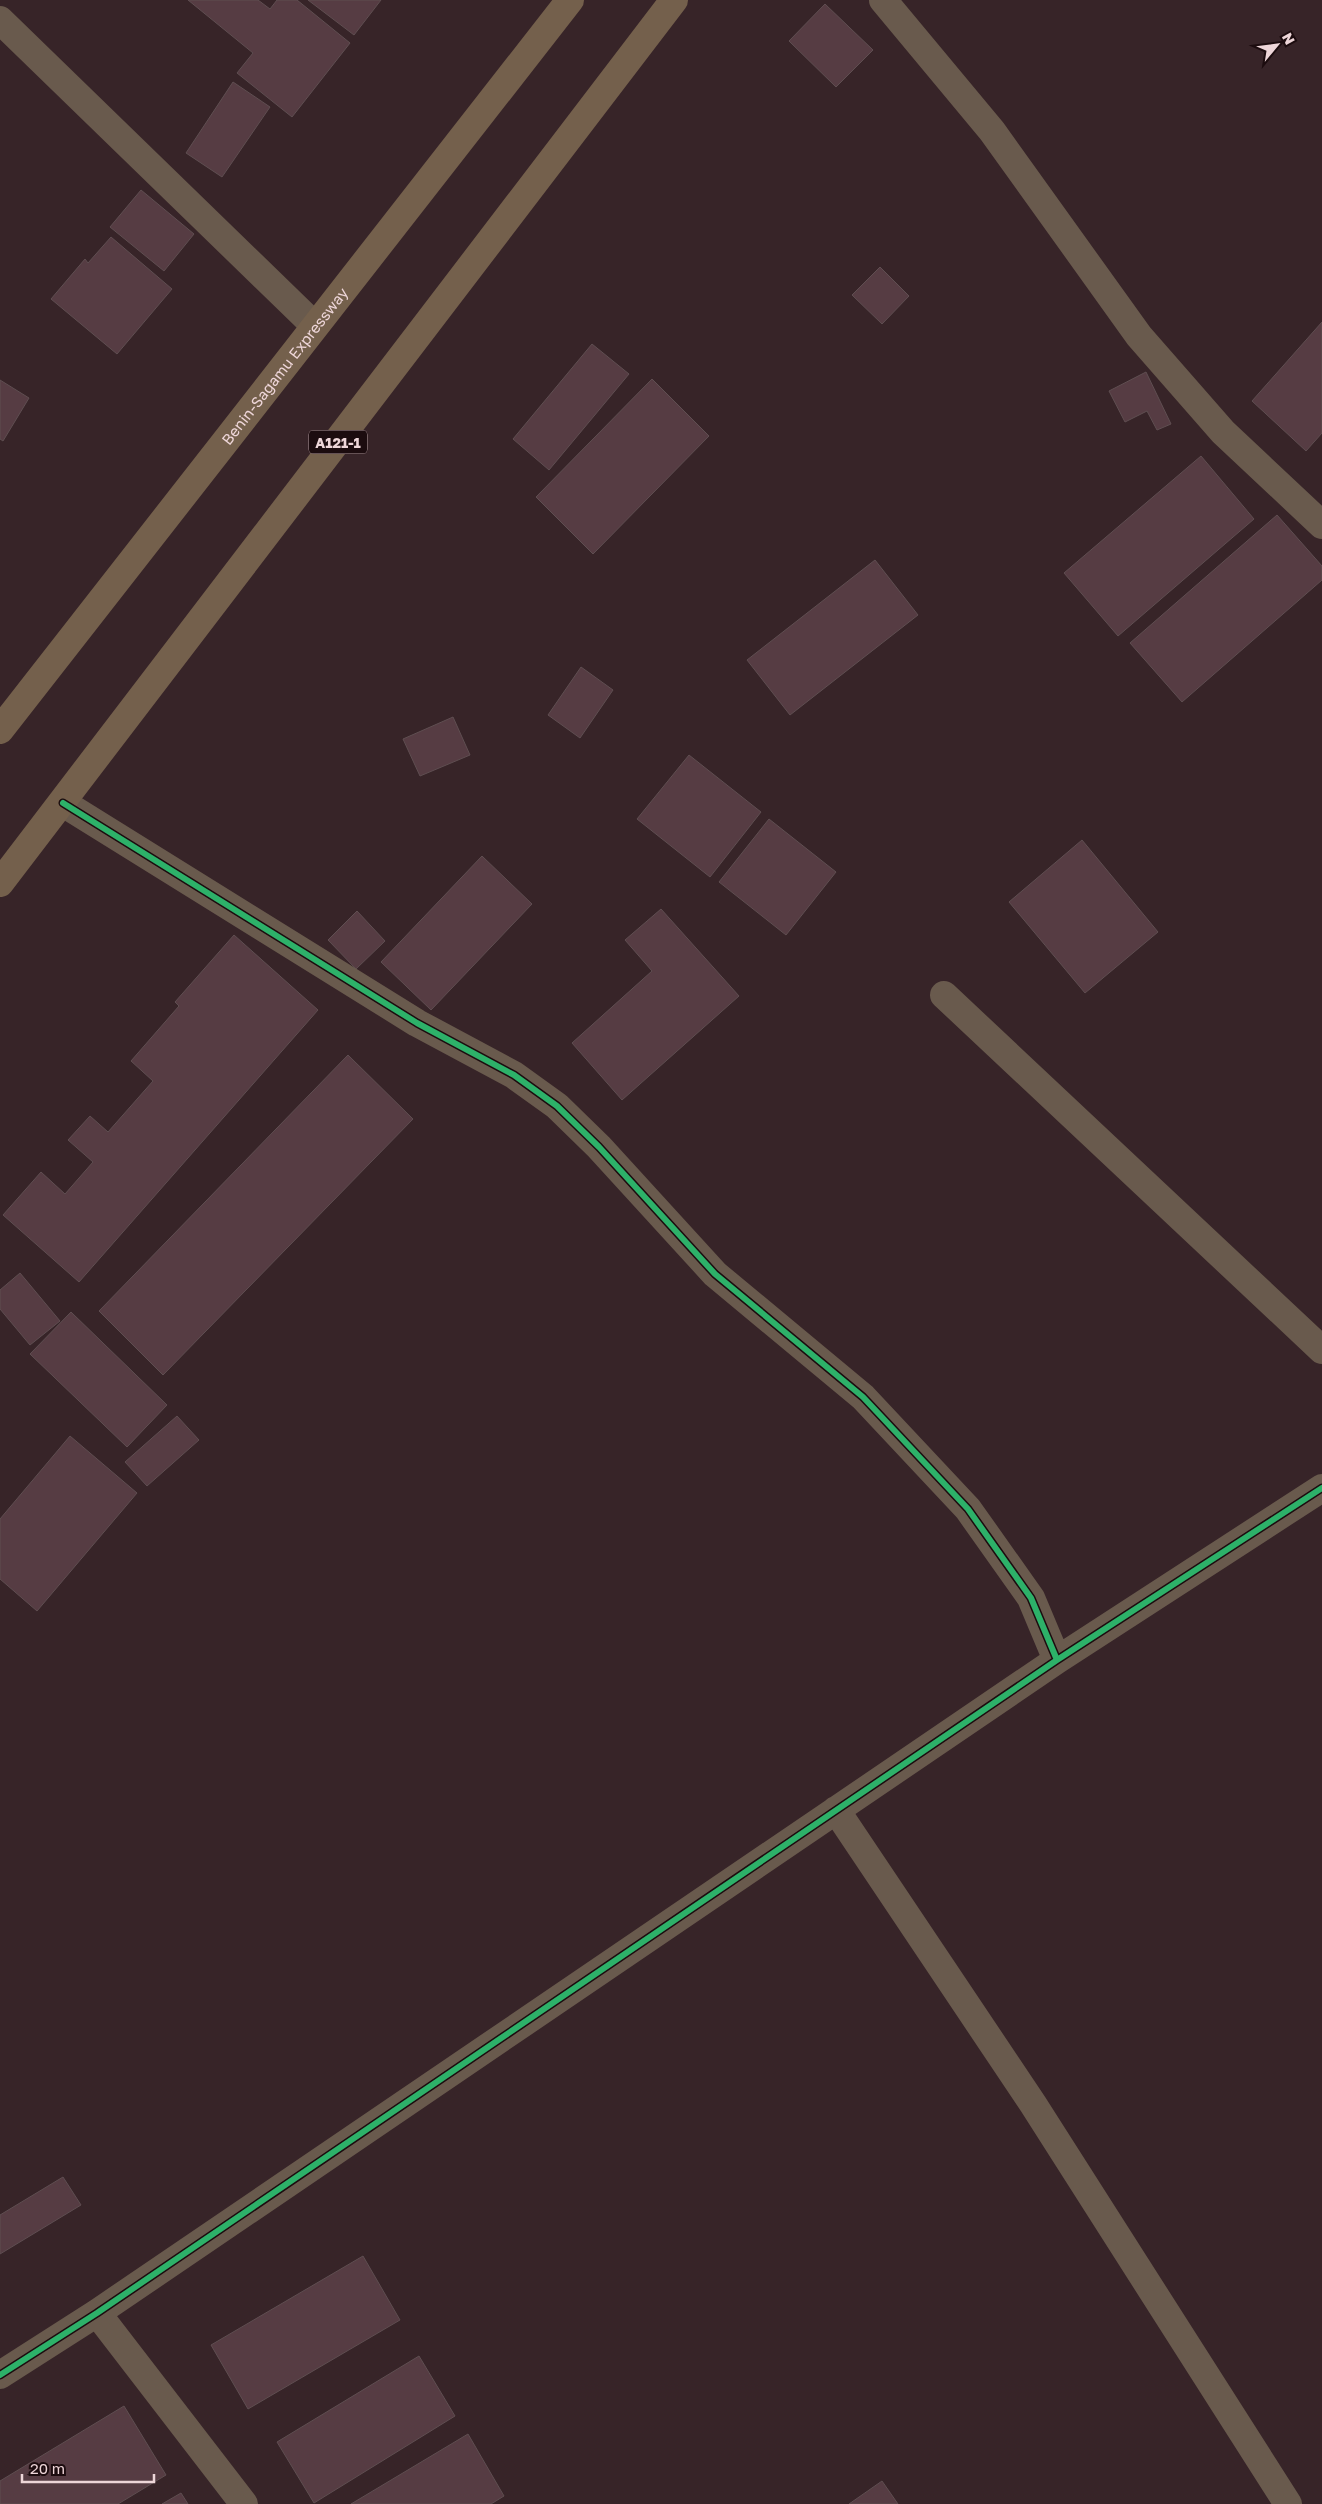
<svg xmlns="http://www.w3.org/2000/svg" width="1322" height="2504" viewBox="0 0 1322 2504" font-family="'Golos Text',sans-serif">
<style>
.building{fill:#563c43;stroke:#5f4e51}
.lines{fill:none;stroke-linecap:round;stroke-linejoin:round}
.minor{stroke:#695a4d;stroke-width:28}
.trunk{stroke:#74604c;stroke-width:28}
.cycleway-casing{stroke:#1c0c0f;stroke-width:9}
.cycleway{stroke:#2db169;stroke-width:6}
.labels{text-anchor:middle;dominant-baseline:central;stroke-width:4.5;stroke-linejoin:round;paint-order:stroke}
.shield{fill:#1c0c0f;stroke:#af999c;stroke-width:1}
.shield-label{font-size:14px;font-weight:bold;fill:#eed6d9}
.street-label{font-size:15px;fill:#eed6d9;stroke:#1c0c0f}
</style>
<rect width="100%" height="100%" fill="#372428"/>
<!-- building -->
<path class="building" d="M188 0H258L270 9 277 0H297L350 43 292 117 237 73 253 53Z
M308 0H381L354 35Z
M825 4 873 50 836 87 789 41Z
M233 82 270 107 222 177 186 153Z
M141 190 194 234 164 271 110 227Z
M111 237 172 289 117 354 51 299 85 259 88 263Z
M880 267 909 296 882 324 852 295Z
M1322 322V433L1306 451 1252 401Z
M592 344 629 374 549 470 513 439Z
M1146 372 1171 424 1157 430 1147 411 1125 422 1109 391Z
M652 379 709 436 593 554 536 497Z
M0 380 29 398 3 441 0 439Z
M1201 456 1254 519 1118 636 1064 573Z
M1277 515 1322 566V580L1182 702 1130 643Z
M875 560 918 615 790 715 747 660Z
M581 667 613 690 580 738 548 715Z
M453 717 470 755 420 776 403 739Z
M689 755 761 812 710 877 637 819Z
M769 819 836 872 786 935 719 882Z
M1082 840 1158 932 1085 993 1009 902Z
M482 856 532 904 431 1010 381 962Z
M661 909 739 996 622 1100 572 1043 652 971 625 940Z
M357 911 385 941 356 969 328 940Z
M234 935 318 1010 79 1282 3 1215 41 1172 65 1194 93 1162 68 1140 90 1116 108 1132 153 1081 131 1061 179 1006 175 1002Z
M348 1055 413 1119 163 1375 99 1311Z
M20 1273 60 1321 30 1345 0 1309V1290Z
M71 1312 167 1405 127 1447 30 1354Z
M177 1416 199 1440 147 1486 125 1462Z
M70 1436 137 1493 37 1611 0 1579V1519Z
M63 2177 81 2205 0 2254V2215Z
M363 2256 400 2320 248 2409 211 2345Z
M419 2356 455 2416 314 2503 277 2442Z
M124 2406 166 2475 118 2504H0V2481Z
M468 2434 504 2496 491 2504H351Z
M882 2481 898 2504H849Z
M181 2493 188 2504H162Z"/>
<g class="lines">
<!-- minor -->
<path class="minor" d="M883 0 992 131 1139 336 1223 432 1322 525
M0 20 314 325
M63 803 417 1023 514 1075 557 1106 599 1147 715 1274 863 1397 968 1509 1031 1598 1057 1660
M944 995 1322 1350
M836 1810 1033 2104 1288 2504
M97 2313 244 2504
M0 2375 97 2313 1057 1660 1322 1488"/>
<!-- trunk -->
<g class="trunk">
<path id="s1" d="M0 730 570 0"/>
<path d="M0 883 674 0"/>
</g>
<!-- cycleway casing -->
<g class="cycleway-casing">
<path id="cycleway" d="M63 803 417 1023 514 1075 557 1106 599 1147 715 1274 863 1397 968 1509 1031 1598 1057 1660
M0 2375 97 2313 1057 1660 1322 1488"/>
</g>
<!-- cycleway -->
<use href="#cycleway" class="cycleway"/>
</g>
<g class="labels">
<!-- shield labels -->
<rect class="shield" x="309" y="430.5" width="58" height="23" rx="4"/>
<g class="shield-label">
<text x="338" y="442">A121-1</text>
</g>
<!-- street labels -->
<g class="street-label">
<text stroke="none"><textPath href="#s1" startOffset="462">Benin-Sagamu Expressway</textPath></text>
</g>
</g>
<!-- north arrow -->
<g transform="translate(1277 45) rotate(61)" stroke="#1c0c0f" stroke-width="4" paint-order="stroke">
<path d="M0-4L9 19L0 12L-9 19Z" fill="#eed6d9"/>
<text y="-8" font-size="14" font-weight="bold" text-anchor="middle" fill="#eed6d9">N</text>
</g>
<!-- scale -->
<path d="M22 2474v8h132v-8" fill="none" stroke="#eed6d9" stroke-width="2.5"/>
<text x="30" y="2474" font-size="15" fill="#eed6d9" stroke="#1c0c0f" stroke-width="4" paint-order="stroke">20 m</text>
</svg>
